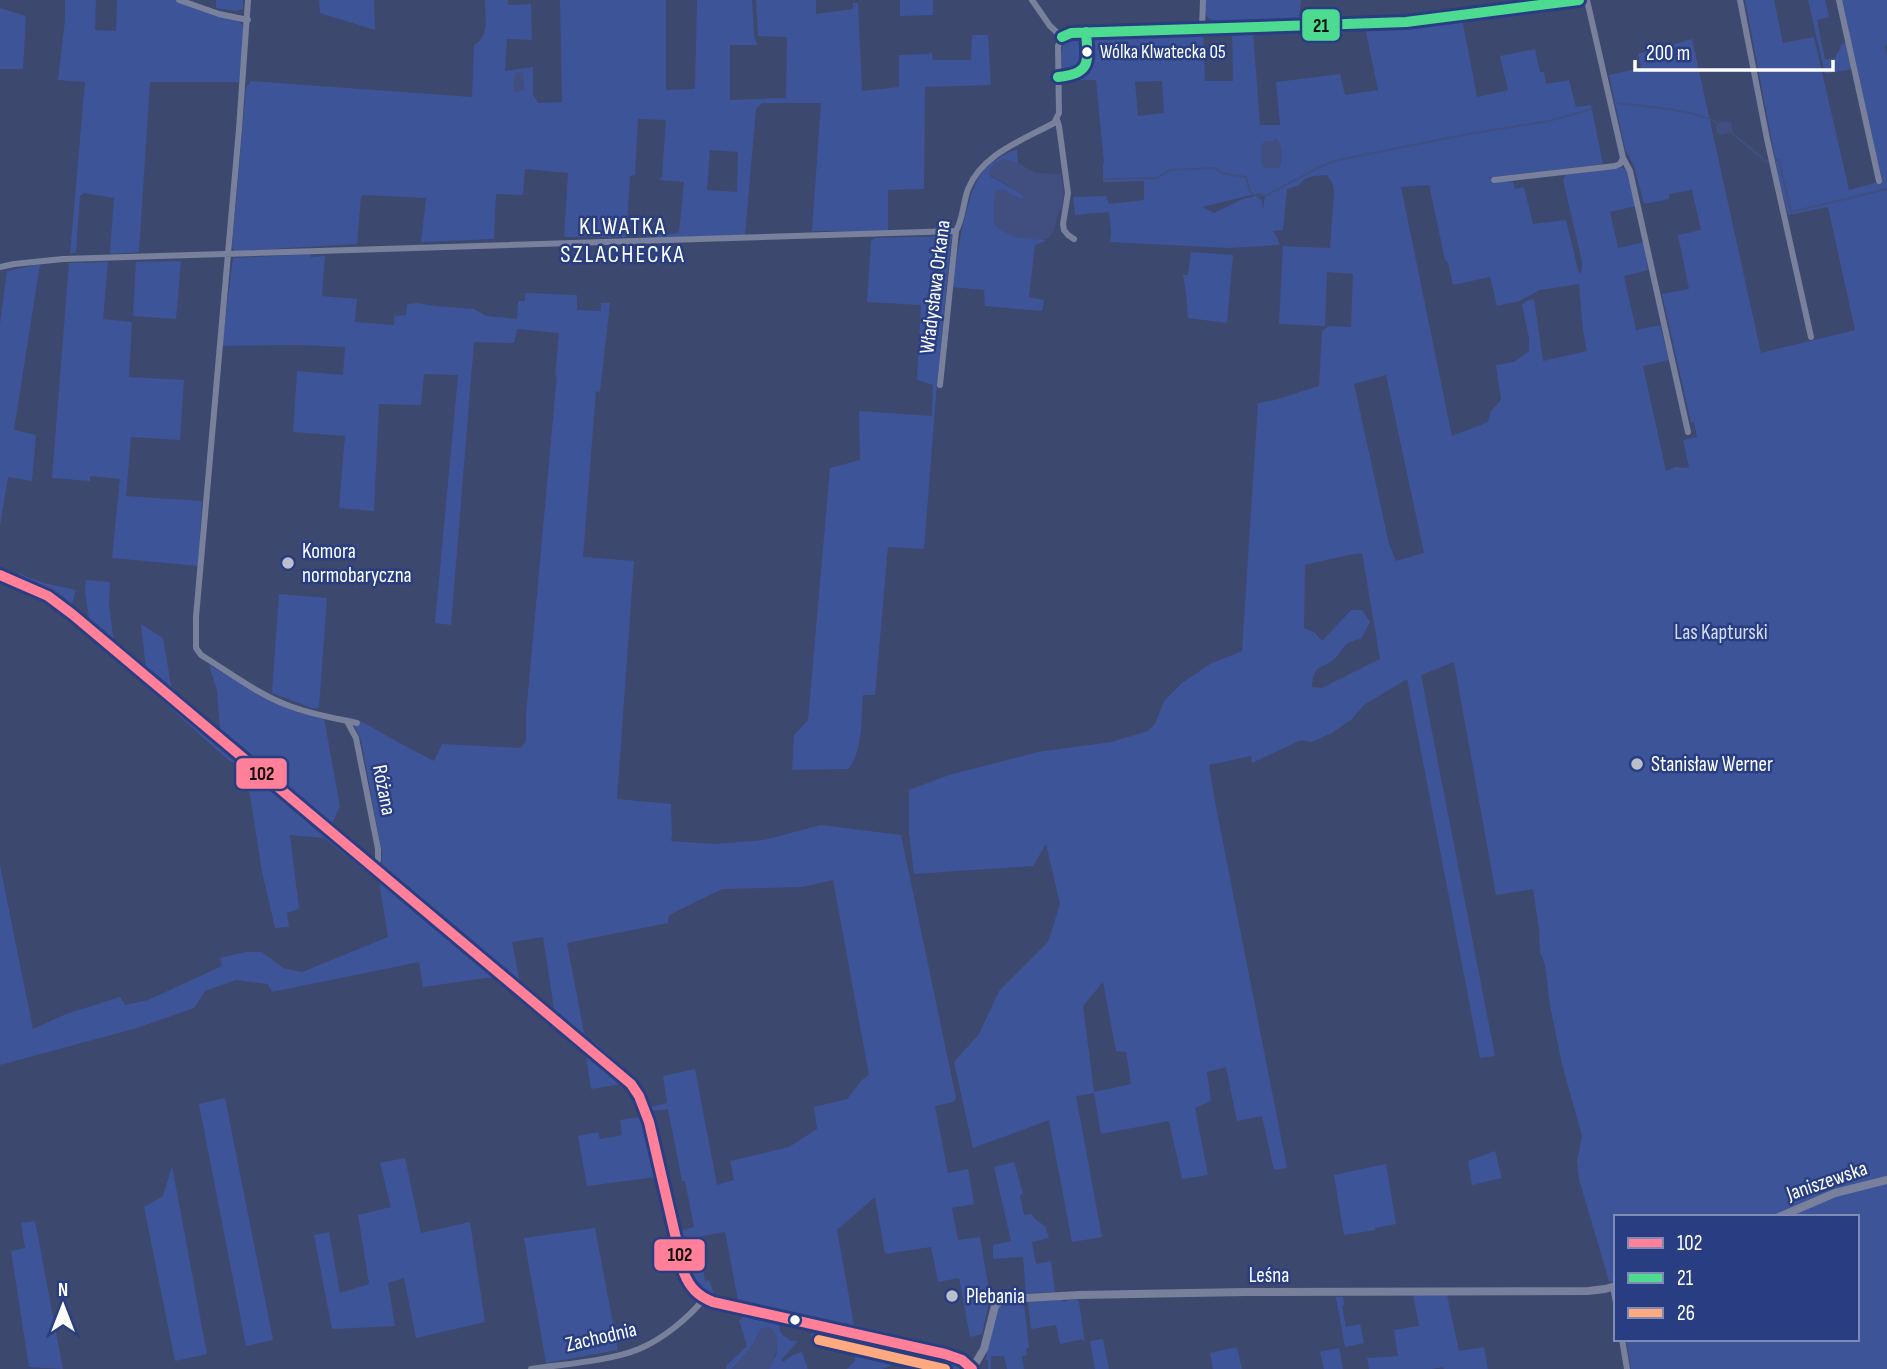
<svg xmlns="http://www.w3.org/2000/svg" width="1887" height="1369" viewBox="0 0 1887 1369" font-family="'Sofia Sans Condensed',sans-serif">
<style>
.green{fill:#3e5498;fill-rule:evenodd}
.water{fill:#404f80}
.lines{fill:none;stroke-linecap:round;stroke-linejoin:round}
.stream{stroke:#404f80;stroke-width:2}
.minor{stroke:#78809c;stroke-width:6}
.tertiary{stroke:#78809c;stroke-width:8}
.bus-1-casing{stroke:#293e82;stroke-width:16}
.bus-2-casing{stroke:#293e82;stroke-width:16}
.bus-3-casing{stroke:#293e82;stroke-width:16}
.bus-1{stroke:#ff8098;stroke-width:10}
.bus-2{stroke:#4ddb92;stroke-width:10}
.bus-3{stroke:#ffa980;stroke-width:10}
.bus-dot{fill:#fff;stroke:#293e82;stroke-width:2.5}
.poi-dot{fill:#bbbfcc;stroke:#293e82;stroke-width:2.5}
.labels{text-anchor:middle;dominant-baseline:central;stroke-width:5;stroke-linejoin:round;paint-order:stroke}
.bus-label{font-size:19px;fill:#fff;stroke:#293e82;text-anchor:start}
.street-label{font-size:21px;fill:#fff;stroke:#293e82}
.poi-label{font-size:21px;fill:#fff;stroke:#293e82;text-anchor:start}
.park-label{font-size:21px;fill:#d5ddf5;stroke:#293e82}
.quarter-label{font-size:24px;letter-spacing:2px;fill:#fff;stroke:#293e82}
.line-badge{stroke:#293e82;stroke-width:2.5}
.pale-badge-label{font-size:19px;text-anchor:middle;font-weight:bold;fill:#111}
</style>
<rect width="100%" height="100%" fill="#3d486e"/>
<!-- green -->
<path class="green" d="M65 0H96L95 30 116 31 117 0H174L238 21 243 25 244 30 239 82H150L139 252 111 254 110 251 114 198 84 193 80 196 76 252 70 254 85 82 58 80 65 20Z
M216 0H243V9L236 11 216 8Z
M319 0H374L375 30 320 13Z
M485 0H508V5L531 4 532 40 507 39 505 71 533 67V94L538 103 562 102 560 0H666V90L695 89 697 0H752L754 34 757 45H730V100L786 98 787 37 758 36 756 0H816V14L853 9V3H858L862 91 899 87V55L929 54 932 52 933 60H971L972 35H988L991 85 925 87 924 189 888 190V231H812L821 103H762L756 109 745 235 656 238 657 235 679 233 684 182 659 180 662 176 666 120 638 119 635 175 630 176 626 237H564L568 173 525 169 523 195 496 194 494 239 421 242 426 198 363 195 361 197 357 244 235 251 232 247 246 88 251 81 472 97 474 45C490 37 485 16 485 0ZM710 150 738 152 737 192 707 190Z
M900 0H933V15L900 16Z
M1206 0H1301L1299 20 1214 21C1202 16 1205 12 1206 0Z
M1745 0H1774L1783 43 1814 37 1849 190 1882 181 1841 0H1887V45L1885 46 1887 56V1369H1631L1626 1339H1857V1217H1616V1291L1613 1282 1609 1281 1579 1179 1577 1161 1582 1136 1562 1064 1550 1006 1545 965 1540 952 1539 929 1533 889 1496 895 1454 662 1421 675 1495 1056 1480 1058 1407 679 1364 705 1352 719 1332 733 1311 742 1301 740 1252 763 1251 756 1209 765 1216 807 1287 1168 1274 1170 1262 1116 1237 1121 1226 1067 1207 1072 1211 1101 1195 1108 1208 1175 1182 1179 1169 1121 1101 1134 1094 1093 1076 1096 1102 1237 1072 1242 1049 1120 973 1148 954 1062 979 1034 999 991 1048 942 1060 904 1046 844 1033 866 914 874 909 833V790L949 775 1038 752 1111 742 1148 731 1155 724 1164 701 1182 683 1210 664 1242 651 1258 403 1275 400 1319 386 1322 331 1329 326 1351 327 1353 274 1327 272 1325 326 1279 324 1283 246 1330 248 1334 193 1333 184 1327 175 1313 176 1303 180 1299 185 1287 189 1283 230 1273 231 1278 239 1279 245 1229 248 1110 242 1111 232 1109 212 1075 215 1073 197 1106 196 1109 204 1144 200V181L1103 182V166L1104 163 1096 80H1081L1080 77 1087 71 1091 62H1093L1092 43H1089L1091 36 1098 34 1203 32 1205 81H1233L1232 32H1253L1260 125H1280L1276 82 1340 74 1345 95 1378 90 1365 27 1462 18 1477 97 1508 90 1500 56 1535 49 1540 72H1544L1546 84 1569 80 1576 107 1591 105 1603 164 1487 178 1513 182 1515 189 1524 187 1533 224 1566 220 1579 274 1582 270V262L1563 180 1565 176 1568 174 1617 168H1623L1627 171 1636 206 1610 212 1618 248 1644 242 1648 270 1624 276 1636 330 1660 325 1669 360 1643 366 1666 471 1675 467 1689 468 1683 440 1697 437 1694 422 1691 423 1662 294 1689 289 1678 235 1701 230 1692 190 1669 194V199L1644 204 1634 166 1625 149 1609 75 1641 68 1638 54 1692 39 1761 353 1855 330 1828 207 1788 215 1779 179ZM1162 81 1164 113 1138 116 1135 82ZM1429 185 1445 260 1448 262 1453 285 1490 277 1497 306 1519 301 1540 290 1579 284 1583 331 1587 351 1543 361 1534 299 1526 301 1522 305 1529 338V351L1514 362 1496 365 1501 400 1491 411 1488 422 1452 436 1401 187ZM1259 193 1265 196 1263 210 1262 200 1256 196 1243 199 1214 213 1202 207ZM1386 375 1424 553 1396 561 1389 544 1354 384ZM1362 553 1380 659 1322 688 1312 687C1314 661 1322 671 1335 658 1346 648 1342 642 1361 639L1370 622 1362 610H1351L1322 641 1314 632 1304 628 1305 565 1343 556ZM1103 982 1116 1051 1126 1052 1131 1084 1094 1092 1083 1006Z
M1808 0H1825L1829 17 1817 20 1825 60 1835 58 1842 44 1846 42 1852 69 1825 74Z
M0 8 26 16 23 69H0Z
M1072 36H1081C1083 43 1085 53 1084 61 1083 74 1070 76 1061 68 1062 56 1059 42 1072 36Z
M1017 149 1018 163 1003 159 990 176 1025 196 1022 200 1003 190 994 206V220L1020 238H1042L1045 241 1035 245 1029 297 1044 300 1042 311 985 306 984 290 952 287C957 257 965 198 981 174 990 161 1003 155 1017 149Z
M953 236 951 241 937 384 924 549 888 547 875 695H863C861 717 863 753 848 769L792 770 794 735 808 720 830 468 860 460 859 411 932 416 933 385 917 380 921 305 867 302 871 241 875 238Z
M1191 252 1233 255 1227 323 1188 318C1187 304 1186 288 1183 275H1188Z
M310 254 311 257 325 256 322 296 357 299 355 322 394 325 395 311 396 316 406 315 407 304 418 303 435 306 474 309 486 316 517 319 518 301H525V293L577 295V310L601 311V303H610L600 392 596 391 583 557 634 561 617 799 671 804 672 835 671 841 714 844 764 840 821 825 901 835 956 1098 954 1102 935 1106 948 1173 968 1169 974 1204 952 1208 958 1240 980 1237 990 1297 982 1334 970 1337 959 1278 938 1282 931 1247 885 1254 875 1197 837 1230 854 1325 901 1336 899 1340 720 1300V1297L738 1300 725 1232 692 1238 697 1261 701 1260 705 1281 709 1280 714 1294 713 1297C698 1293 695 1287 688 1275L660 1152 663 1151 680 1231 694 1227 685 1181H682L668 1109 652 1111 660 1138 658 1139C655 1128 653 1117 648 1107 636 1079 611 1062 589 1043L592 1040 623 1067 640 1085 652 1107 667 1103 663 1076 695 1069 717 1185 734 1180 730 1161 789 1147 817 1129 814 1107 847 1099 862 1080 869 1075 833 880 802 887 722 889 669 915 668 923 567 943 584 1033 587 1036 585 1039 529 993 530 990 554 1009 543 937 512 942 520 982 382 866V853L361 740 355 727 346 717C362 720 371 727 385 735 402 744 418 753 434 761L442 744 521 748 526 741V714L557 374 555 378 559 333 517 329 514 343 474 342 451 625 435 623 458 375 424 374 421 405 379 404 374 511 339 508 345 436 293 432 297 371 343 375 345 347 300 345 222 346 233 258Z
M181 261 176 319 133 316 136 262Z
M108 262 103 319 132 322 129 377 184 380 180 440 131 437 126 496 202 501 198 566 112 558 120 479 90 476V481L52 478 69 263Z
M40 264 14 430 36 435 32 481 8 477 0 526V324L7 271Z
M18 573 43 583 76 590 71 608 37 587 19 579Z
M0 579 44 598 102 643 101 645C67 615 41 599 0 581Z
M86 580 110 582 109 604 114 644 89 623C89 608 83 595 86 580Z
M279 594 327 598 319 708H312L272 693Z
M141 624 163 638 172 691 146 670Z
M106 647 556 1023 553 1026 493 977 423 987 419 962 272 992 268 984 236 980 205 991 194 1008 137 1028 0 1065V865L33 1029 66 1014 120 997 125 1005 148 1000 222 966 220 958 246 952H262L283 968 302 972 388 937 379 882 324 838 290 835 299 909 287 913 289 927 275 928 262 872 246 770 227 759 104 648Z
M209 665 272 701 299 713 324 718 340 806 331 826 220 730 217 691Z
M589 1053C610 1070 628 1085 642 1109L640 1112 622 1084 591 1089 586 1056Z
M225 1098 273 1340 246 1346 199 1104Z
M641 1117 656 1177 587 1186 578 1136 598 1132 600 1139 622 1135 620 1120Z
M1495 1151 1502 1178 1472 1185 1468 1161Z
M405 1158 421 1233 470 1222 485 1322 416 1338 404 1278 388 1283 395 1326 332 1329 314 1235 329 1232 340 1293 369 1284 358 1215 391 1207 380 1163Z
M1014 1162 1023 1193 1020 1196 1024 1215 1031 1214 1036 1220 1045 1226 1049 1238 1032 1242 1036 1264 1051 1261 1055 1292 1026 1293 1023 1257 993 1259V1245L1011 1241 994 1167Z
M1386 1164 1396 1224 1375 1228V1230L1344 1235 1334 1175Z
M172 1166 207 1354 175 1361 144 1207 163 1196Z
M35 1221 63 1369 29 1367 11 1251 25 1248 21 1223Z
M595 1228 618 1350 546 1363 524 1238Z
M1413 1294 1447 1295 1459 1351 1484 1347 1488 1369H1444L1443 1367 1431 1369H1369L1367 1358 1398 1356 1394 1330 1419 1326Z
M1336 1297H1343L1344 1305 1342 1306 1346 1327 1360 1324 1364 1343 1345 1347Z
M1062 1300 1064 1302 1068 1300H1076L1079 1302 1085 1344 1083 1339 1060 1344 1056 1325 1031 1329 1028 1301Z
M1013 1301 1014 1305H1022V1301L1024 1304 1029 1347 1026 1349 1027 1355 1022 1356 1024 1369H1007L1004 1356H991V1369H988V1361L986 1359C988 1347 991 1310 1002 1304 1005 1302 1010 1302 1013 1301Z
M742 1315 776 1321 779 1323C780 1332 780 1335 789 1339V1341H798L781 1360 783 1362 793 1355 802 1352 808 1369H768L777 1354 776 1335 761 1329 750 1349 732 1369H726L727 1365 747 1346 739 1320 742 1319Z
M817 1330 846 1336V1341L831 1348 811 1344V1335Z
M855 1338 912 1351 913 1357 882 1369H847L855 1361V1356L852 1353Z
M1103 1339 1109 1369H1095L1090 1341Z
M1237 1347 1242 1369H1213L1210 1353Z
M1339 1348 1343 1369H1324L1320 1352Z
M920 1353 949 1361 963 1369H922Z"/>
<!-- water -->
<path class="water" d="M523 72 524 90 515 92C513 84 512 79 516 73Z
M1727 121 1731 122 1733 132 1720 135 1717 134 1716 126 1719 122Z
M1274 139H1277C1282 145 1284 160 1279 168H1265L1262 166 1261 145 1265 141H1273Z
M1003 159 1018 163 1036 173 1061 174 1064 193 1062 206 1057 217 1054 230 1048 238 1040 240 1015 237 1000 230 994 224C996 213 991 200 996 190H1003L1022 200 1024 196 988 173 992 166Z
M767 1327 772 1328C781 1344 777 1354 768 1369H732L750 1349 761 1329Z"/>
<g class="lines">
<!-- stream -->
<path class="stream" d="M1617 103C1640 106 1701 110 1718 124
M1732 133 1767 162 1770 161
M1775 160H1779L1791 212 1887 189
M1103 179 1157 178 1170 170 1216 168 1221 173 1246 177 1250 192 1257 196 1267 195 1316 169 1334 161 1468 134 1549 121 1592 109"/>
<!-- minor -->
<path class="minor" d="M179 0 219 14 248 20
M248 0 239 129 196 617V648L201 655C229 672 256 693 287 705 309 714 334 718 357 723
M1032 0 1050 26 1062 37
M1587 0 1623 158 1630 171 1688 432
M1740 0 1767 139 1811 337
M1839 0 1879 181
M1202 29 1203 0
M1062 37 1071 33 1406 22 1579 0
M1057 120 1059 126 1068 193 1063 224 1064 230 1068 235 1074 239
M1494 180 1615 166 1620 164 1623 158
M0 267 14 264 63 259 956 231
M940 385 956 231C963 219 963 203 968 189 982 154 1023 140 1054 123L1059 113 1058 46 1062 37
M347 721 356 738 378 849V860L375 868
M1613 1287 1616 1303
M1622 1339 1627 1369
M531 1369C564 1364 610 1361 639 1349 663 1339 687 1319 704 1299"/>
<!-- tertiary -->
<path class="tertiary" d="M0 575 48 596 72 614 631 1084 639 1096 649 1122 684 1273C690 1289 697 1297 713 1302L945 1354 962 1360 972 1369
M1779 1217 1835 1193 1887 1180
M972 1369 984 1349 995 1306 1000 1301 1008 1299 1079 1295 1246 1292 1588 1291 1605 1289 1616 1286"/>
<!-- bus-1 casing -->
<g class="bus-1-casing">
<path id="bus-1" d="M0 575 48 596 72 614 631 1084 639 1096 649 1122 684 1273C690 1288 698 1296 713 1302L945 1354 962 1360 972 1369"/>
</g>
<!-- bus-2 casing -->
<g class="bus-2-casing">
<path id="bus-2" d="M1062 37 1071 33 1406 22 1579 0
M1058 77C1092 74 1088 61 1086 32"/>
</g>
<!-- bus-3 casing -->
<g class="bus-3-casing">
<path id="bus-3" d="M819 1340 945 1369"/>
</g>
<!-- bus-1 -->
<use href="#bus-1" class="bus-1"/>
<!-- bus-2 -->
<use href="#bus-2" class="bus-2"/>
<!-- bus-3 -->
<use href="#bus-3" class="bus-3"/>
</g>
<!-- markers -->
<g class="bus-dot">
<circle cx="1087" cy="52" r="6"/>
<circle cx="795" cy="1320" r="6"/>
</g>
<g class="poi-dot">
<circle cx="288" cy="563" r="7"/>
<circle cx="1637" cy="764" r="7"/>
<circle cx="952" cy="1296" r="7"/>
</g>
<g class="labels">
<!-- bus labels -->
<g class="bus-label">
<text x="1100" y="52">Wólka Klwatecka 05</text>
</g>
<!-- street labels -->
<g class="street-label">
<text transform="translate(935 287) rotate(-83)">Władysława Orkana</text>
<text transform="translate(384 790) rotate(79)">Różana</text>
<text transform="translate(1827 1181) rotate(-19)">Janiszewska</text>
<text x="1269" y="1275">Leśna</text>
<text transform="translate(601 1337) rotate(-13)">Zachodnia</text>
</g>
<!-- poi labels -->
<g class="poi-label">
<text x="302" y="551">Komora<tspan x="302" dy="24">normobaryczna</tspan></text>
<text x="1651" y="764">Stanisław Werner</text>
<text x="966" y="1296">Plebania</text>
</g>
<!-- park labels -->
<g class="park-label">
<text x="1721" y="632">Las Kapturski</text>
</g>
<!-- quarter labels -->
<g class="quarter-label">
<text x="623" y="226">KLWATKA<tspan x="623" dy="28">SZLACHECKA</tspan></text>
</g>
</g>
<g class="line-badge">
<rect x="1301" y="8" width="40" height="34" rx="7" fill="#4ddb92"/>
<rect x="235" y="757" width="53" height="33" rx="7" fill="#ff8098"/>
<rect x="653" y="1238" width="53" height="34" rx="7" fill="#ff8098"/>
</g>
<g class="pale-badge-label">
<text x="1321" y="32">21</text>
<text x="262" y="780">102</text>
<text x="680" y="1261">102</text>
</g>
<!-- legend -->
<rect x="1614" y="1215" width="245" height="126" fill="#293e82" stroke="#7f8bb4" stroke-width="2"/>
<rect x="1628" y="1238" width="35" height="10" fill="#ff8098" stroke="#7f8bb4" stroke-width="2"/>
<text x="1677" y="1250" font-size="21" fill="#ffffff">102</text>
<rect x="1628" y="1273" width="35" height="10" fill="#4ddb92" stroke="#7f8bb4" stroke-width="2"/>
<text x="1677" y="1285" font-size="21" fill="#ffffff">21</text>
<rect x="1628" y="1308" width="35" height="10" fill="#ffa980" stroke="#7f8bb4" stroke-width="2"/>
<text x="1677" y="1320" font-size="21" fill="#ffffff">26</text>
<!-- north arrow -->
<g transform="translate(63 1306)" stroke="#293e82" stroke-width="5" paint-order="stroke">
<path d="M0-5L12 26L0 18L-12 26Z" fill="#ffffff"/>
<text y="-10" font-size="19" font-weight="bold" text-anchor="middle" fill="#ffffff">N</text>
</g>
<!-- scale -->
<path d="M1635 60v10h198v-10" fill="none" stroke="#ffffff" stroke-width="3.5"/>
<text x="1646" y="60" font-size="21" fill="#ffffff" stroke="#293e82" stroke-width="5" paint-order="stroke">200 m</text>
</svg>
